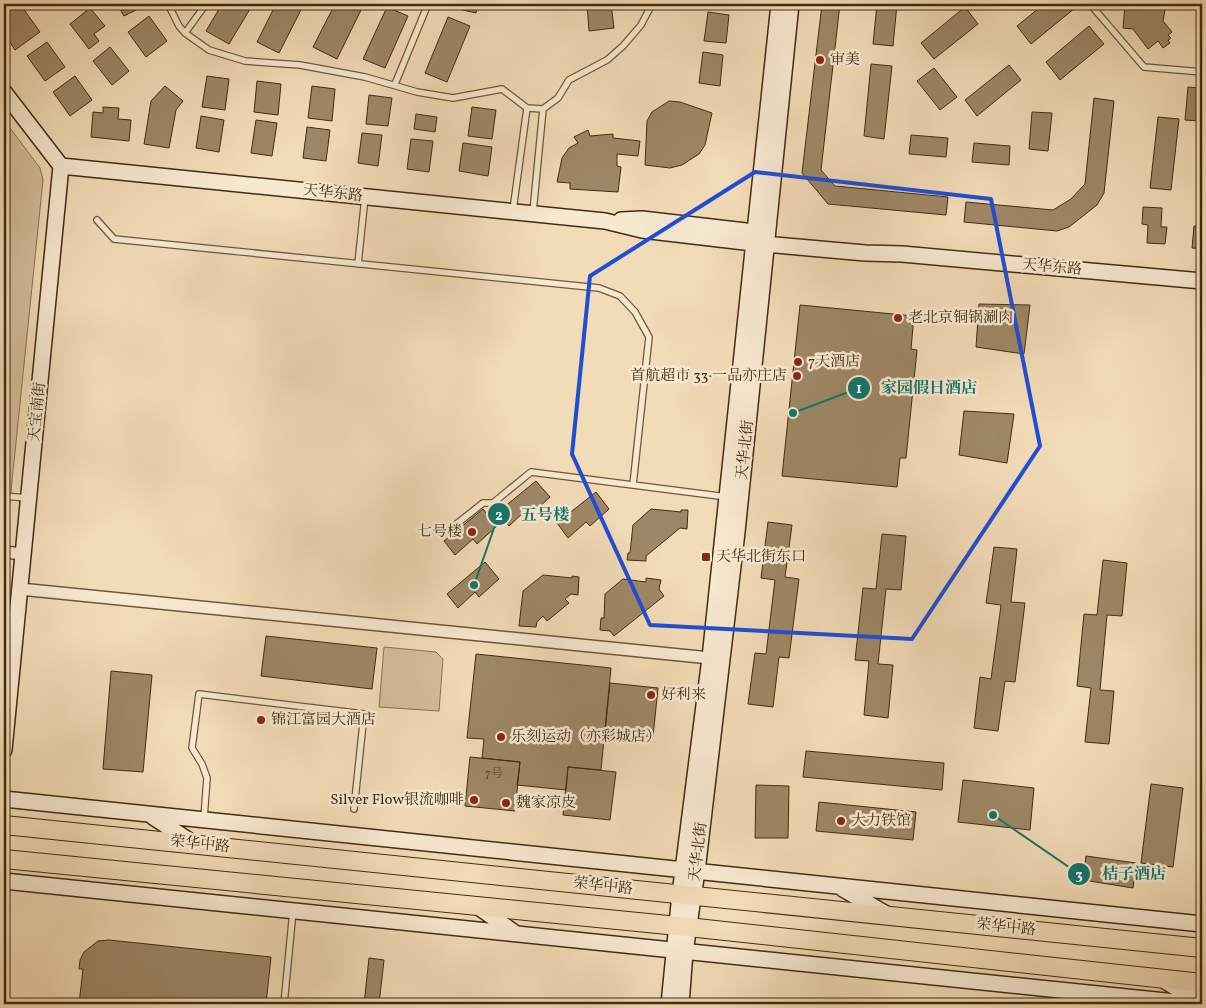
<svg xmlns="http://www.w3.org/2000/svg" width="1206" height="1008" viewBox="0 0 1206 1008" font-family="Vollkorn,'Noto Serif SC',serif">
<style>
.green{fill:#d4bd9a;stroke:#8b7454}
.building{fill:#9e8766;stroke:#422c0f}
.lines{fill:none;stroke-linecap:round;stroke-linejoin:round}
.lane-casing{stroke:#6e5839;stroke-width:8}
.street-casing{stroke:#6e5839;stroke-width:14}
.secondary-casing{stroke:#422c0f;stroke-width:18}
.primary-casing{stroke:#422c0f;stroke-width:20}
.lane{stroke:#f7e8d0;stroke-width:5.5}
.street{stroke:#f7e8d0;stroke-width:11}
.secondary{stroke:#f7e8d0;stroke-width:15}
.primary{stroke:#f2dbb7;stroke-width:18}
.marked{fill:none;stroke:#1d4ed8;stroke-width:4;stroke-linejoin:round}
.poi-dot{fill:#8f2418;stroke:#f7e8d0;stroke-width:2}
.labels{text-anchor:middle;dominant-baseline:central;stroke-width:5;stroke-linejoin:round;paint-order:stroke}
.number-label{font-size:12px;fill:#594325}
.poi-label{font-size:15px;fill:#422c0f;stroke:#f7e8d0;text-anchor:start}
.street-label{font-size:15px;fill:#422c0f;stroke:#f7e8d0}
.leader{fill:none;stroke:#0f766e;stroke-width:2}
.callout-dot{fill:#0f766e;stroke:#f7e8d0;stroke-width:2}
.mark-label{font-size:15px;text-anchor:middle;font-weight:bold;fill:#fff}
.callout-label{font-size:16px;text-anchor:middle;font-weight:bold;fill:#0f766e;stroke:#f7e8d0;stroke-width:5;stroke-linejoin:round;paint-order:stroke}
</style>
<rect width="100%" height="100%" fill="#f2dbb7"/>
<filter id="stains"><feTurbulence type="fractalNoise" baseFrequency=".004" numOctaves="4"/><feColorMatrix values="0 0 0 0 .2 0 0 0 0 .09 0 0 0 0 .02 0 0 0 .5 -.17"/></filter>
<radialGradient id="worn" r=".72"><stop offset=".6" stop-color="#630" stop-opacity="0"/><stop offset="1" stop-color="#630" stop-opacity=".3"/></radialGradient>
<!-- green -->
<path class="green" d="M4 120 40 168 43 180 4 559Z
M384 647 436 652 443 659 439 711 379 707Z"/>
<!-- building -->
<path class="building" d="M13 4H20L40 32 15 50 4 33V11Z
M117 4H148L124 16Z
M222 4H253L229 44 206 31Z
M276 4H304L279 53 257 42Z
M335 4H353L362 8 337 59 313 47Z
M455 4H478L476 13 454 8Z
M587 4H611L614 28 589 31Z
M822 4H840L821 170 835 186 948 197 946 215 828 204 802 173Z
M877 4H897L893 46 873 44Z
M1044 4H1072L1075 8 1031 44 1017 26Z
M1125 4H1172L1165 10 1163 21 1172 32 1168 35 1171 38 1168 40 1170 43 1163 48 1158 41 1148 49 1133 29 1123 28Z
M387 7 408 16 385 68 363 59Z
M965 7 978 24 934 59 921 43Z
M90 8 105 26 94 34 99 41 89 49 70 24Z
M708 12 729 15 726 43 704 41Z
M149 16 167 41 146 57 128 32Z
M448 17 470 26 447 82 425 73Z
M1089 26 1104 44 1060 80 1046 62Z
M47 42 65 67 45 81 27 56Z
M110 47 129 71 112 85 93 61Z
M703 52 723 55 720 86 699 83Z
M871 64 892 66 884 139 864 136Z
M1009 65 1021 80 977 116 965 100Z
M934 68 957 97 940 110 917 81Z
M75 76 92 100 70 116 53 92Z
M207 76 229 79 225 110 202 107Z
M257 81 281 84 278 115 254 112Z
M165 86 183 101 176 110 169 148 144 144 151 101Z
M312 86 335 89 332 121 308 118Z
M1188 87 1199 88V91H1202V111H1201L1200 121 1185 120Z
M369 95 392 98 388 126 366 124Z
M1094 98 1114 101 1104 193 1097 205 1069 227 1057 231 964 222 966 202 1053 210 1071 199 1085 184Z
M669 101 680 102 712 113 705 145 699 154 682 165 670 168 645 165 647 121 652 112Z
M103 107 119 108 118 119 131 120 129 141 91 137 93 112 103 113Z
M472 107 496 110 492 139 468 136Z
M1032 112 1052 113 1048 151 1029 149Z
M416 114 437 117 435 132 414 129Z
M201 116 224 120 219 152 196 148Z
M1158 117 1179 119 1171 190 1150 188Z
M256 120 277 123 272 156 251 153Z
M307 127 330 130 326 161 303 158Z
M588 130 590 136 613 134V138L640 141 638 156 617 154V166L621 167 618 192 570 189V183L557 182 562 158 569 148 578 143 574 137Z
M362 133 382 135 378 166 358 163Z
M911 135 948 138 946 157 909 154Z
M411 139 433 141 429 172 407 169Z
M463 143 492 147 488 176 459 171Z
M974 143 1010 146 1009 165 972 162Z
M1143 207 1162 208 1161 227H1167L1165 244 1147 243 1148 225 1142 224Z
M1194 226 1202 227V249L1192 248Z
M979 304 1030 305 1024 354 976 347Z
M800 305 914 316 911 349 917 350 906 458H900L897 487 782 476Z
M964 411 1014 414 1007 463 959 455Z
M536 481 550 497 530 515 526 510 509 526 498 512Z
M596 492 609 509 590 526 586 522 568 538 557 523Z
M483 509 497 526 477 544 473 539 455 555 444 541Z
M651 509 681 512V510H688L687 529 680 528 646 556V561L627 560 628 553H630L633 525Z
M768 522 792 525 785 577 799 579 789 658 779 657 773 707 748 704 755 653 766 654 775 580 761 578Z
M882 534 906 536 901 590 886 589 878 664 893 665 888 718 864 715 869 661 855 660 863 588 876 589Z
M994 547 1017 549 1011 602 1025 603 1015 682 1005 681 998 731 974 728 980 677 991 679 1001 605 986 603Z
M1103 560 1127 563 1122 616 1107 615 1100 690 1114 691 1109 744 1085 742 1091 688 1077 686 1084 614 1097 615Z
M485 562 499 579 479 597 475 592 458 608 447 594Z
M543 575 572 578V576L579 577 578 595 571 594 565 599 569 603 547 621 543 616 537 622 536 627 519 626 523 591Z
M646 578 661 580 659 589 664 596 614 636 610 631 600 630 601 618H604L605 594 623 579 646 582Z
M266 636 377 648 372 689 261 676Z
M476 654 611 668 601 770 568 767 566 790 517 785 520 762 482 758 484 739 467 738Z
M111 671 152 675 143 772 103 769Z
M610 683 658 688 653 737 605 732Z
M806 751 944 763 942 790 803 777Z
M470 757 520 762 515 811 465 806Z
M568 767 616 772 610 820 563 815Z
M963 780 1034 788 1030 830 958 822Z
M1151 784 1183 788 1173 867 1141 863Z
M756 785 789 786 788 838H755Z
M819 802 916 812 913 840 816 831Z
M1086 856 1136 863 1133 888 1083 880Z
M109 940 271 957 266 1004H79L83 969H79L80 960 84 952 98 941Z
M369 958 384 960 379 1004H364Z"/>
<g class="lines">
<!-- lane casing -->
<g class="lane-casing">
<path id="lane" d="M168 4 179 26 185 33 209 50 245 61 300 65 365 77 417 92 453 98 502 89 527 108 543 109 558 98 569 80 607 60 623 46 641 25 652 4
M1090 4 1144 67 1202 72
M185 33 206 4
M395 84 428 4
M513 210 527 108
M533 212 543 109
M97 220 114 239 599 288 620 296 635 312 649 337 633 485
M358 264 365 197
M4 496 27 498
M449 530 483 503H493L531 472 727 497
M204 818 207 778 202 764 192 748 199 694 364 714 354 809
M284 1004 293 911"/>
</g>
<!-- street casing -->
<g class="street-casing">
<path id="street" d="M4 552 23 554
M20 589 710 658"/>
</g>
<!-- secondary casing -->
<g class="secondary-casing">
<path id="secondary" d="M4 92 61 166 4 750
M61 166 605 221 642 230 753 243 865 253 902 254 1202 281
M621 220 642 219 763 233
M4 799 1202 924
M153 817 196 845
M4 881 1195 1004
M843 889 888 915
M477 906 515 933
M1162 979 1201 1003
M669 1004 680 894 710 658 779 4
M681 1004 685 952 697 871 737 532 791 4"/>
</g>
<!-- primary casing -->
<g class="primary-casing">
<path id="primary" d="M4 825 1202 948
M4 859 688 927 1202 983"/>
</g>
<!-- lane -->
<use href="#lane" class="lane"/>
<!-- street -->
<use href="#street" class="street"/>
<!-- secondary -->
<use href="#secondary" class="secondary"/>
<!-- primary -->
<use href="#primary" class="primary"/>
</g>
<!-- marked area -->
<path class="marked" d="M755 172 991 199 1040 446 912 639 650 625 572 454 590 276Z"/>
<!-- markers -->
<g class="poi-dot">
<circle cx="820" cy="60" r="5"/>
<circle cx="898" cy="318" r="5"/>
<circle cx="798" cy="362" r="5"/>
<circle cx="797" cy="376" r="5"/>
<circle cx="472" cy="532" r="5"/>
<rect x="701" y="552" width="10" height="10" rx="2.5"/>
<circle cx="651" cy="695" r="5"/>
<circle cx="261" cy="720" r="5"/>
<circle cx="501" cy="737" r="5"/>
<circle cx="474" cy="800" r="5"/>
<circle cx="506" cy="803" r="5"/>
<circle cx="841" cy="821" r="5"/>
</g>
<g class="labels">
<!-- number labels -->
<g class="number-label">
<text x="494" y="774">7号</text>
</g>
<!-- poi labels -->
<g class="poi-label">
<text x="830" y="60">审美</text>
<text x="908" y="318">老北京铜锅涮肉</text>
<text x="808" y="362">7天酒店</text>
<text x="787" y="376" text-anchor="end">首航超市 33·一品亦庄店</text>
<text x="462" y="532" text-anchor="end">七号楼</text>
<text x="716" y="557">天华北街东口</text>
<text x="661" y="695">好利来</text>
<text x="271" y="720">锦江富园大酒店</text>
<text x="511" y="737">乐刻运动（亦彩城店）</text>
<text x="464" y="800" text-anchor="end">Silver Flow银流咖啡</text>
<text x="516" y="803">魏家凉皮</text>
<text x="851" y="821">大力铁馆</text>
</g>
<!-- street labels -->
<g class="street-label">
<text transform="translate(333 194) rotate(6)">天华东路</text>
<text transform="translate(1052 268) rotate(5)">天华东路</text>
<text transform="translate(38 412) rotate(-84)">天宝南街</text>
<text transform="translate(746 450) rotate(-84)">天华北街</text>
<text transform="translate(200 845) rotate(6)">荣华中路</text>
<text transform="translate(699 852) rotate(-83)">天华北街</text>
<text transform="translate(603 887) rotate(6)">荣华中路</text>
<text transform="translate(1006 928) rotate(6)">荣华中路</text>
</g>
</g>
<!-- callouts -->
<path class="leader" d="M793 413L859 388M474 585L499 514M993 815L1079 874"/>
<g class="callout-dot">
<circle cx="793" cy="413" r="5"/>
<circle cx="474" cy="585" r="5"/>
<circle cx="993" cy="815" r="5"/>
<circle cx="859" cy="388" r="12"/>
<circle cx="499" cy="514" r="12"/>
<circle cx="1079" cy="874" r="12"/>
</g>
<g class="mark-label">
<text x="859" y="393">1</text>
<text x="499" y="520">2</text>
<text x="1079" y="879">3</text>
</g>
<g class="callout-label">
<text x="929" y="393">家园假日酒店</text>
<text x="545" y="520">五号楼</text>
<text x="1134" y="879">桔子酒店</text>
</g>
<!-- margin -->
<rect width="1206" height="1008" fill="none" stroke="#f2dbb7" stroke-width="20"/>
<rect x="5" y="5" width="1196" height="998" fill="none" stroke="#422c0f" stroke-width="2.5"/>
<rect x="10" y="10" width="1186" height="988" fill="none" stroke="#422c0f"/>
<rect width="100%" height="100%" filter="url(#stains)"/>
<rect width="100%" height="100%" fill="url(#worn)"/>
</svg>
